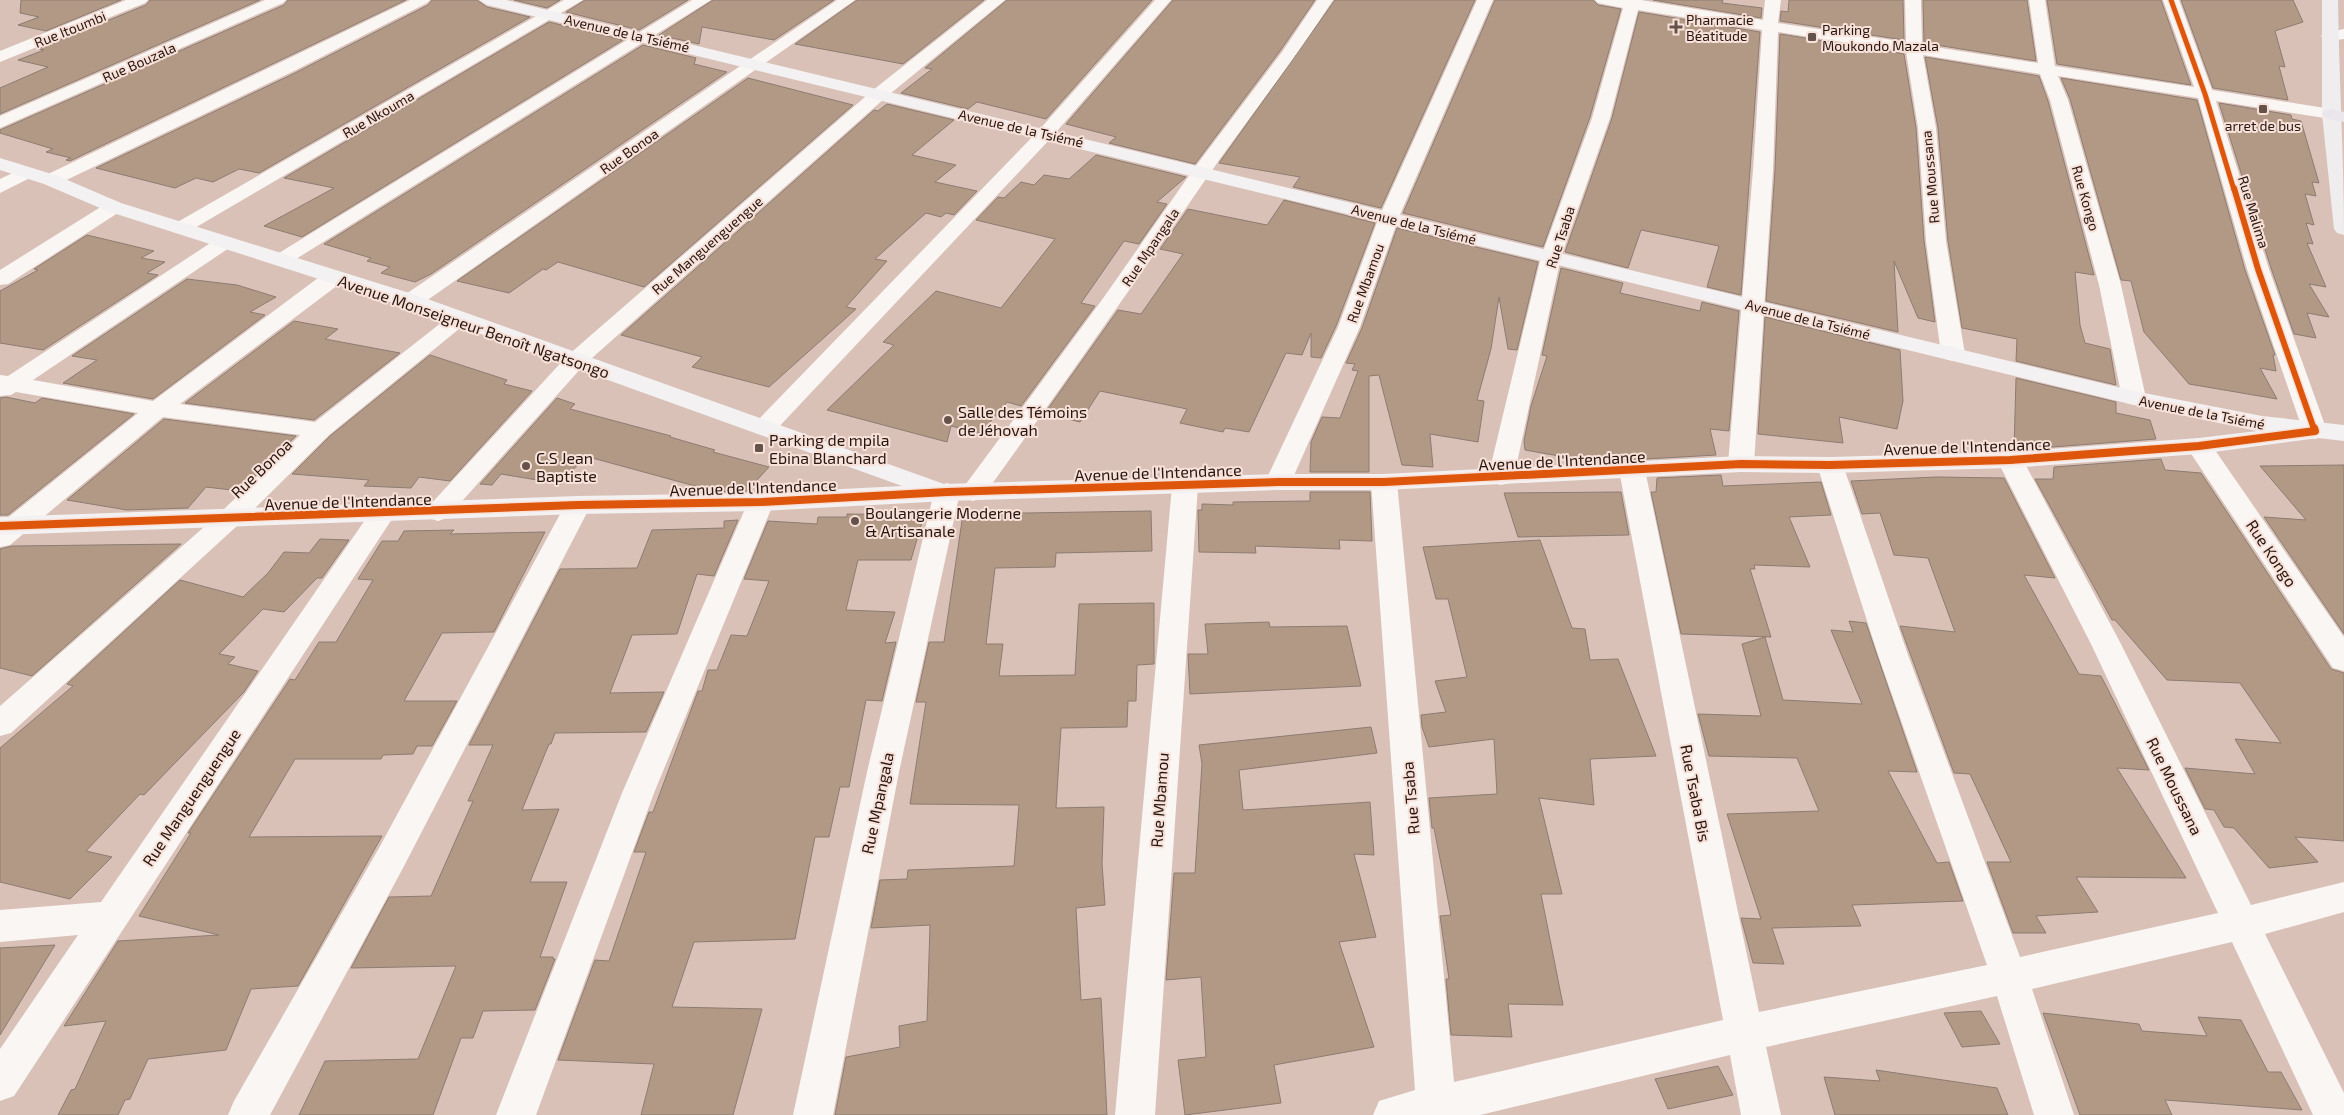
<svg xmlns="http://www.w3.org/2000/svg" width="2344" height="1115" viewBox="0 0 2344 1115" font-family="'Exo 2',sans-serif">
<style>
.building{fill:#b19986;stroke:#8d7c72}
.lines{fill:none;stroke-linecap:round;stroke-linejoin:round}
.street{fill:#f9f6f4;fill-rule:evenodd}
.secondary{fill:#f4f1f2;fill-rule:evenodd}
.primary{fill:#f0edef;fill-rule:evenodd}
.highway{fill:#eae6eb;fill-rule:evenodd}
.cycleway-far2-casing{stroke:#f8e1d8;stroke-width:7}
.cycleway-far1-casing{stroke:#f8e1d8;stroke-width:9}
.cycleway-casing{stroke:#f8e1d8;stroke-width:11}
.cycleway-far2{stroke:#de560c;stroke-width:5}
.cycleway-far1{stroke:#de560c;stroke-width:6}
.cycleway{stroke:#de560c;stroke-width:8}
.poi-dot{fill:#65524a;stroke:#f8e1d8;stroke-width:2}
.labels{text-anchor:middle;dominant-baseline:central;stroke-width:4;stroke-linejoin:round;paint-order:stroke}
.far-poi-label{font-size:14px;fill:#261610;stroke:#f8e1d8;text-anchor:start}
.far-street-label{font-size:14px;fill:#261610;stroke:#f8e1d8}
.street-label{font-size:16px;fill:#261610;stroke:#f8e1d8}
.poi-label{font-size:16px;fill:#261610;stroke:#f8e1d8;text-anchor:start}
</style>
<rect width="100%" height="100%" fill="#d9c1b7"/>
<!-- building -->
<path class="building" d="M21 0H121L46 31 18 25 39 17 20 13Z
M150 0H260L0 114V88L48 67 18 60 44 50 38 49 146 5Z
M288 0H406L70 161 66 160 71 158 46 152 53 149 0 133V130L284 5Z
M432 0H477L487 7 530 17 259 173 239 169 213 182 196 178 175 188 96 168 295 73 428 5Z
M514 0H560L547 8Z
M585 0H688L639 30 566 12Z
M713 0H834L774 40 702 27 699 44 659 35Z
M857 0H984L903 64 795 44Z
M1007 0H1152L1046 119 977 102 968 109 901 93 932 69 925 68Z
M1173 0H1315L1280 51 1195 164 1109 143 1116 137 1066 124Z
M1335 0H1475L1381 208 1293 187 1300 177 1219 163Z
M1495 0H1593L1598 5 1621 9 1590 117 1543 247 1403 213Z
M1653 0H1723L1722 3 1762 8 1761 18Z
M1789 0H1903L1904 40 1780 21 1781 11 1788 12Z
M1923 0H2027L2036 61 1924 43Z
M2047 0H2161L2191 85 2057 64Z
M2181 0H2293L2303 22 2275 31 2285 67 2279 66 2288 100 2213 88Z
M1639 12 1760 32 1741 295 1707 287 1719 246 1641 230 1628 268 1565 252 1612 118Z
M549 22 623 40 302 237 264 226 334 188 284 178Z
M1780 34 1904 54 1916 128 1924 241 1935 322 1918 318 1894 261 1898 332 1766 301 1775 170Z
M643 45 696 58 694 64 727 72 431 274 415 282 381 273 390 267 367 261 371 258 324 244Z
M1925 57 2039 76 2048 101 2094 275 2075 272 2080 325 2085 343 2110 349 2116 385 2016 361 2017 339 1962 328 1948 241 1938 128Z
M748 78 853 105 644 287 558 262 546 270 543 269 509 293 457 281Z
M2061 78 2197 100 2245 270 2275 355H2273L2276 371 2260 368 2277 399 2189 384 2144 332 2131 281 2121 280 2070 99Z
M2219 103 2291 115 2292 119 2301 121 2319 183 2312 182 2316 196 2305 194 2314 225 2306 223 2313 244 2307 243 2326 287 2309 284 2329 317 2307 313 2316 338 2294 334 2271 268Z
M887 104 954 120 912 155 956 165 935 182 977 191 954 215 946 213 941 217 926 213 875 259 887 261 846 307 856 309 769 387 692 367 702 357 621 335 874 110 878 111Z
M1096 155 1186 177 1157 202 1167 204 1139 244 1124 241 1081 303 1095 306 1021 406 1007 402 981 433 951 426 947 442 827 410 894 345 883 342 936 291 1001 308 1055 239 976 220 998 197 1004 198 1021 182 1034 185 1044 175 1069 179Z
M1284 200 1375 223 1336 326 1321 358 1311 357V333L1302 355 1286 353 1249 432 1225 428 1223 432 1180 423 1187 409 1100 391 1080 422 1045 413 1118 310 1141 314 1183 254 1160 249 1188 209 1267 225Z
M1397 228 1538 262 1517 350 1508 349 1499 297 1491 349 1477 400 1484 401 1478 442 1430 434 1433 467 1402 465 1379 375 1369 376V472H1310L1311 442 1322 417 1340 418 1358 371 1352 370 1355 364 1346 363 1362 328Z
M87 235 154 251 141 258 165 262 147 273 158 275 43 350 0 343V291L38 270 34 269Z
M1561 268 1623 283 1620 293 1700 311 1702 302 1739 311 1729 431 1710 429 1716 455 1593 462 1525 450 1524 441 1531 406 1547 356 1542 355Z
M187 279 237 285 276 297 250 312 265 315 153 399 63 383 97 360 72 356Z
M1765 317 1900 350 1903 401 1897 429 1839 417 1843 443 1758 434Z
M294 321 338 329 325 339 400 353 314 420 185 403Z
M430 355 507 380 504 384 532 391 450 481 419 477 411 488 364 486 369 480 292 474 330 436Z
M2016 378 2116 402V413L2150 420 2156 439 2014 450Z
M6 397 35 403 42 398 134 414 8 515H0V398Z
M557 398 575 404 570 409 671 436 670 437 715 450 713 452 769 467 747 491 717 492 585 456 561 484 501 474 492 485 480 484Z
M164 419 296 436 240 491 206 487 188 508 127 510 67 500Z
M2161 459 2165 470 2201 473 2331 669 2344 673V841L2295 837 2318 862 2269 868 2234 828 2224 827 2214 810 2205 809 2185 768 2255 774 2235 739 2281 743 2240 683 2167 680 2115 620H2112L2035 479H2053L2054 467Z
M2344 465V634L2264 517 2306 520 2260 466Z
M1721 475 1723 486 1821 482 1831 515 1789 517 1810 567 1754 565 1755 569H1750L1771 637 1681 634 1651 492H1656L1657 478Z
M1936 477 2004 478 2055 578 2024 575 2079 674 2101 676 2149 770 2117 768 2186 878 2076 877 2098 912 2036 916 2046 933H2013L1987 862H2011L1970 774 1954 773 1900 626 1955 632 1928 558 1894 555 1880 513 1862 514 1851 481Z
M1310 492H1370L1372 541 1339 540 1340 549 1255 546 1256 553 1199 552 1198 510H1202V504L1233 505V502L1310 501Z
M1621 492 1629 535 1518 537 1504 493Z
M1151 511 1152 551 1056 553 1055 567 995 568 986 644H1003L999 676 1075 675 1079 604 1154 603V664L1137 665 1136 701H1128L1127 727 1061 728 1056 808 1104 807 1102 864 1105 905 1076 908 1081 1000 1101 998 1107 1115H835L846 1057 900 1047 899 1026 927 1021 930 925 871 928 880 880 907 879 908 870 1014 866 1019 805 910 804 926 702H916L929 642H944L963 514Z
M847 514 924 515 911 560H858L846 610 895 612 885 643 896 642 882 701 866 700 849 787H840L829 837H815L795 939 694 942 672 1007 762 1009 733 1115H641L654 1064 558 1060 595 960 609 961 646 852H634L649 812H653L698 691H702L708 670H717L731 635 747 636 769 581 744 579 768 521 817 524 818 517H847Z
M738 520 714 576 697 574 677 634 632 635 610 693 664 692 646 732 555 733 551 744H549L522 810 559 809 530 882H567L540 957H553V959H555L535 1010 483 1011 473 1038H461L433 1115H299L325 1061 418 1059 456 966 351 968 389 897 431 896 473 801H468L493 745H469L560 569 637 568 652 530 724 528V521Z
M454 530 450 534 545 532 494 632 442 633 404 701H457L432 746H417L413 754 383 755 381 759H295L249 837 382 836 298 986 251 989 226 1050 148 1059 130 1099 125 1100 118 1115H58L71 1090 75 1089 106 1021 64 1026 118 941 219 935 139 916 191 833H188L290 679 295 680 319 642H336L373 580 358 579 382 541H398L404 531Z
M320 539 349 540 322 578H317L284 612 263 609 219 654 235 657 228 664 258 671 244 692 144 795 140 794 86 851 112 857 70 899 0 882V748L73 686 67 684 180 580 243 597 268 573 284 552 309 553Z
M1540 540 1572 628 1585 629 1590 660 1618 659 1656 756 1590 759 1594 805 1539 798 1562 894H1541L1563 1005 1508 1004 1512 1037 1451 1035 1446 979H1449L1440 916 1451 915 1434 828H1432L1429 798 1497 794 1494 739 1429 747 1422 727 1421 715 1446 712 1435 681 1467 677 1448 599H1436L1423 547Z
M181 544 32 676 0 668V549L12 546Z
M1849 621 1866 623 1917 772 1888 771 1937 863 1949 862 1963 901 1852 905 1861 926 1772 928 1784 964 1753 963 1741 918 1761 919 1727 814 1819 811 1797 758 1709 756 1698 714 1761 716 1742 644 1765 637 1783 700 1862 704 1831 630 1853 632Z
M1269 622 1270 627 1347 626 1361 686 1190 694 1188 654H1208L1205 624Z
M1371 727 1377 753 1239 770 1243 810 1370 802 1374 855 1354 854 1376 937 1339 942 1374 1047 1274 1065 1281 1103 1185 1115 1178 1060 1206 1057 1201 977 1166 980 1174 873H1195L1202 764 1199 745Z
M55 945 0 1035V948Z
M1981 1011 2000 1044 1962 1047 1944 1013Z
M2043 1013 2139 1024 2142 1031 2207 1036 2198 1017 2241 1020 2268 1072H2281L2302 1110 2165 1100 2172 1115H2080Z
M1718 1066 1733 1095 1668 1109 1655 1079Z
M1876 1070 1997 1088 2008 1115H1835L1824 1077 1880 1081Z"/>
<g class="lines">
<!-- street -->
<path class="street" d="M126 0H148L145 3 0 62V51Z
M265 0H286L283 3 0 128V116Z
M410 0H430L427 3 294 71 58 184H44L41 180 44 176Z
M564 0H583L188 232 181 234 174 232 171 228 174 224Z
M692 0H711L288 264 281 266 274 264 270 260 274 256Z
M837 0H855L419 306 411 308 403 306 400 301 403 296Z
M987 0H1005L885 98 583 366 447 518 438 521 429 518 425 512 429 506 567 356 873 90Z
M1155 0H1171L1051 138 774 432 765 435 756 432 753 427 756 422 1039 130Z
M1317 0H1333C1294 61 1249 117 1208 176 1134 284 1059 391 982 498L973 501 964 498 960 492 899 772 833 1115H793L867 772 934 492 938 486 947 483 956 486 960 492 1104 297 1195 167 1282 52Z
M1477 0H1493L1399 217 1360 327 1291 482 1287 488 1278 490 1269 488 1265 482 1338 327 1379 217Z
M1595 0H1641L1763 20 1765 0H1781L1778 23 1906 42 1905 0H1921L1922 45 2038 63 2029 0H2045L2055 66 2194 87 2163 0H2179L2212 90 2331 109 2337 110 2340 114 2337 118 2331 119 2216 101 2269 269 2327 431 2324 436 2315 439 2306 436 2303 431 2247 269 2198 98 2058 76 2068 100 2121 285 2146 398 2142 403 2134 405 2126 403 2122 398 2099 285 2050 100 2040 74 1923 55 1936 128 1946 241 1965 354 1961 359 1953 361 1945 359 1941 354 1926 241 1918 128 1906 52 1778 32 1773 170 1754 464 1750 470 1741 472 1732 470 1728 464 1753 170 1762 30 1638 10 1610 118 1561 257 1514 477 1510 483 1501 485 1492 483 1488 477 1541 257 1592 118 1623 8 1598 3Z
M2344 29V39L2329 41 2321 36 2323 33Z
M25 167 32 169 35 173 32 177 0 193V179Z
M114 201 121 203 124 207 121 211 8 284 0 285V270L107 203Z
M225 236 232 238 235 242 232 246 33 380 153 401 326 272 334 271 342 272 345 277 342 282 180 404 315 422 451 315 459 313 467 315 470 320 329 435 238 525 11 733 0 736V706L220 513 300 435 163 417 10 545 0 547V524L138 413 16 392 11 395 0 396V375L8 376 218 238Z
M2199 438 2208 440 2344 637V671L2333 668 2186 446 2190 440Z
M2010 452 2019 454 2023 460 2121 644 2251 905 2344 882V912L2265 934 2344 1093V1115H2313L2232 942 2032 989 2074 1115H2034L1997 996 1766 1047 1781 1115H1741L1730 1055 1480 1115H1373L1379 1101 1415 1090 1371 482 1375 476 1384 474 1393 476 1397 482 1454 1082 1723 1020 1619 470 1623 464 1632 462 1641 464 1645 470 1759 1012 1987 965 1878 655 1817 465 1821 459 1830 457 1839 459 1843 465 1908 655 2020 957 2218 913 2091 644 1997 460 2001 454Z
M1185 477 1194 480 1198 486 1155 1115H1115L1172 486 1176 480Z
M761 493 770 496 774 502 654 793 536 1115H496L622 793 748 502 752 496Z
M578 496 587 499 591 505 403 868 270 1115H228L234 1101 379 848 565 505 569 499Z
M383 504 392 507 396 513 392 519 14 1096 0 1101V1049L78 935 0 942V910L101 902 374 507Z"/>
<!-- secondary -->
<path class="secondary" d="M479 0H506L2134 391 2262 416 2344 425V441L2318 438 2199 454 2010 468 1830 473 1741 472 1384 490H1278L947 501 761 511 578 514 0 535V517L578 496 761 493 902 486 403 306 107 211 44 184 0 170V158L58 176 121 203 419 296 944 484 1278 474H1384L1741 456 1830 457 2010 452 2199 438 2257 431 2134 405 487 5Z"/>
<!-- primary -->
<path class="primary" d="M2322 0H2338C2339 79 2344 157 2344 235L2337 233 2334 229 2322 114Z"/>
<!-- highway -->
<path class="highway" d="M2331 109 2344 112V122L2325 118 2322 114 2325 110Z"/>
<!-- cycleway-far2 casing -->
<g class="cycleway-far2-casing">
<path id="cycleway-far2" d="M2171 0 2205 94 2234 190"/>
</g>
<!-- cycleway-far1 casing -->
<g class="cycleway-far1-casing">
<path id="cycleway-far1" d="M2234 188 2258 269 2314 429"/>
</g>
<!-- cycleway casing -->
<g class="cycleway-casing">
<path id="cycleway" d="M0 526 578 505 761 502 947 492 1278 482H1384L1741 464 1830 465 2010 460 2199 446 2315 431 2314 428"/>
</g>
<!-- cycleway-far2 -->
<use href="#cycleway-far2" class="cycleway-far2"/>
<!-- cycleway-far1 -->
<use href="#cycleway-far1" class="cycleway-far1"/>
<!-- cycleway -->
<use href="#cycleway" class="cycleway"/>
</g>
<!-- markers -->
<g class="poi-dot">
<path d="M1673.5 19.5h5v5h5v5h-5v5h-5v-5h-5v-5h5z"/>
<rect x="1807" y="32" width="10" height="10" rx="2.5"/>
<rect x="2258" y="104" width="10" height="10" rx="2.5"/>
<circle cx="948" cy="420" r="5"/>
<rect x="754" y="443" width="10" height="10" rx="2.5"/>
<circle cx="526" cy="466" r="5"/>
<circle cx="855" cy="521" r="5"/>
</g>
<g class="labels">
<!-- far-poi labels -->
<g class="far-poi-label">
<text x="1686" y="19">Pharmacie<tspan x="1686" dy="16">Béatitude</tspan></text>
<text x="1822" y="29">Parking<tspan x="1822" dy="16">Moukondo Mazala</tspan></text>
<text x="2263" y="125" text-anchor="middle">arret de bus</text>
</g>
<!-- far-street labels -->
<g class="far-street-label">
<text transform="translate(70 29) rotate(-22)">Rue Itoumbi</text>
<text transform="translate(627 33) rotate(13)">Avenue de la Tsiémé</text>
<text transform="translate(139 62) rotate(-24)">Rue Bouzala</text>
<text transform="translate(378 114) rotate(-30)">Rue Nkouma</text>
<text transform="translate(1021 128) rotate(13)">Avenue de la Tsiémé</text>
<text transform="translate(629 151) rotate(-35)">Rue Bonoa</text>
<text transform="translate(1930 177) rotate(-95)">Rue Moussana</text>
<text transform="translate(2086 198) rotate(74)">Rue Kongo</text>
<text transform="translate(2254 212) rotate(73)">Rue Malima</text>
<text transform="translate(1414 224) rotate(14)">Avenue de la Tsiémé</text>
<text transform="translate(1560 237) rotate(-72)">Rue Tsaba</text>
<text transform="translate(707 245) rotate(-41)">Rue Manguenguengue</text>
<text transform="translate(1150 247) rotate(-56)">Rue Mpangala</text>
<text transform="translate(1365 283) rotate(-70)">Rue Mbamou</text>
<text transform="translate(1808 319) rotate(14)">Avenue de la Tsiémé</text>
<text transform="translate(2202 412) rotate(11)">Avenue de la Tsiémé</text>
</g>
<!-- street labels -->
<g class="street-label">
<text transform="translate(474 326) rotate(19)">Avenue Monseigneur Benoît Ngatsongo</text>
<text transform="translate(1967 446) rotate(-2)">Avenue de l'Intendance</text>
<text transform="translate(1562 460) rotate(-3)">Avenue de l'Intendance</text>
<text transform="translate(261 468) rotate(-44)">Rue Bonoa</text>
<text transform="translate(1158 472) rotate(-2)">Avenue de l'Intendance</text>
<text transform="translate(753 487) rotate(-2)">Avenue de l'Intendance</text>
<text transform="translate(348 501) rotate(-2)">Avenue de l'Intendance</text>
<text transform="translate(2272 553) rotate(56)">Rue Kongo</text>
<text transform="translate(2175 786) rotate(64)">Rue Moussana</text>
<text transform="translate(1696 793) rotate(79)">Rue Tsaba Bis</text>
<text transform="translate(191 797) rotate(-56)">Rue Manguenguengue</text>
<text transform="translate(1410 798) rotate(-95)">Rue Tsaba</text>
<text transform="translate(1159 800) rotate(-86)">Rue Mbamou</text>
<text transform="translate(877 803) rotate(-78)">Rue Mpangala</text>
</g>
<!-- poi labels -->
<g class="poi-label">
<text x="958" y="411">Salle des Témoins<tspan x="958" dy="18">de Jéhovah</tspan></text>
<text x="769" y="439">Parking de mpila<tspan x="769" dy="18">Ebina Blanchard</tspan></text>
<text x="536" y="457">C.S Jean<tspan x="536" dy="18">Baptiste</tspan></text>
<text x="865" y="512">Boulangerie Moderne<tspan x="865" dy="18">&amp; Artisanale</tspan></text>
</g>
</g>
</svg>
